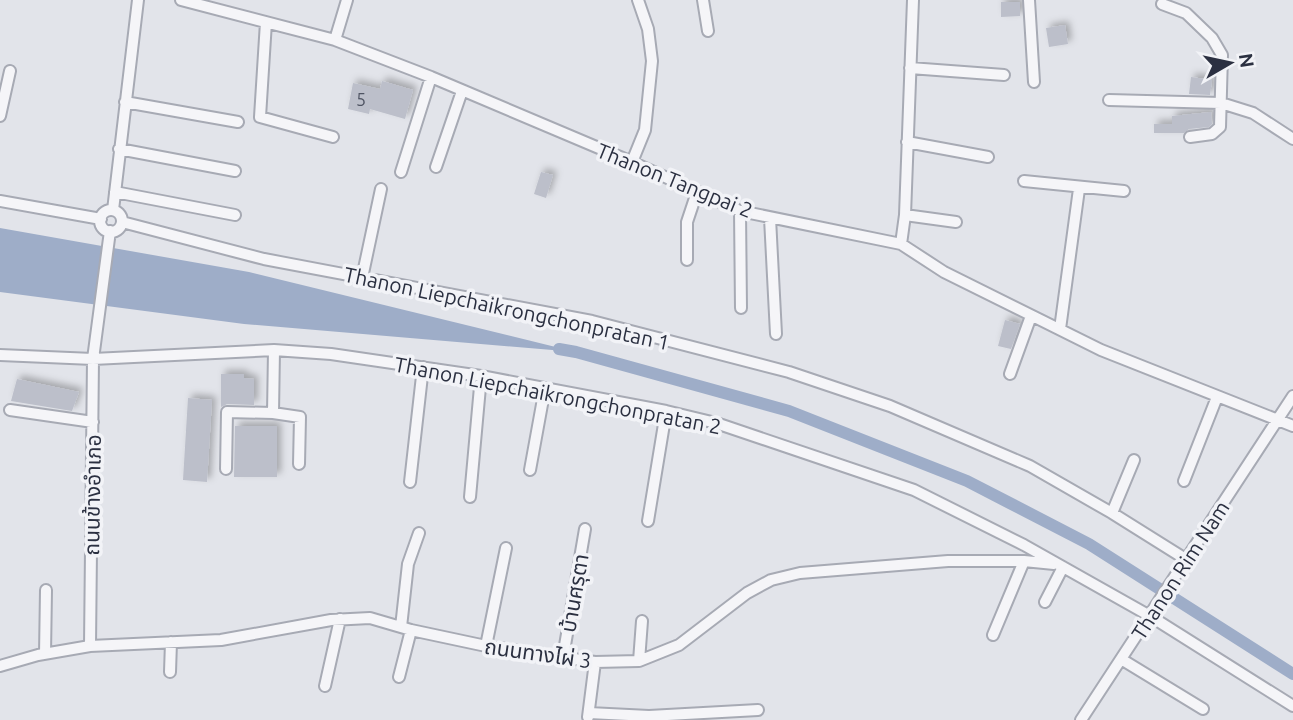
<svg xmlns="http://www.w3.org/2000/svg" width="1293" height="720" viewBox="0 0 1293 720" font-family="Ubuntu,'Noto Sans Thai',sans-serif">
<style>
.water{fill:#9eadc8}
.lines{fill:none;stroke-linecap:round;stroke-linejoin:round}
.canal{stroke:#9eadc8;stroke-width:12}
.building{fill:#bcbfca;filter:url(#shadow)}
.minor-casing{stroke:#a7aab4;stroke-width:14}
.minor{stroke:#f5f5f8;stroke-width:10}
.labels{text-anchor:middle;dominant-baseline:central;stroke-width:7;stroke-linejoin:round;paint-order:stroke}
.number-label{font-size:18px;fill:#4f5463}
.street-label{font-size:21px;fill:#2b3041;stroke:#f2f3f7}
</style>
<defs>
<filter id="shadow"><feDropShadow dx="4" dy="-4" stdDeviation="3.5" flood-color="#0004"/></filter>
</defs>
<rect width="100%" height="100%" fill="#e2e4ea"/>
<!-- water -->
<path class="water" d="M0 228 249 272 576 352 244 324 0 292Z"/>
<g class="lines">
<!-- canal -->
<path class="canal" d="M559 349 576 352 789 411 967 481 1089 544 1293 674"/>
</g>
<!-- building -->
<path class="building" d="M1001 2H1020V16L1001 17Z
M1065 25 1068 44 1049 47 1046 28Z
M1191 77 1212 80 1210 95 1189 94Z
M382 81 413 90 405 119 370 109 369 114 348 109 353 83 380 89Z
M1211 112 1212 124 1209 127 1189 129 1184 133H1154V124H1172V116Z
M541 172 553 175 546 198 534 194Z
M1005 320 1020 324 1011 349 998 346Z
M221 374H244V378L254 379V405L227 404 221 407Z
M17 379 79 392 72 411 11 401Z
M188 398 212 400 207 482 183 480Z
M235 426H277V477H234Z"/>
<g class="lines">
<!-- minor casing -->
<g class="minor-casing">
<path id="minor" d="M181 0 335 40 431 77 632 162 740 211 901 244 944 272 1101 350 1293 426
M703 0 708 31
M1029 0 1034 82
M1162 4 1186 13 1212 38 1222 55 1220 127 1212 134 1190 137
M266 22 260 117 333 137
M335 40 347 0
M910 68 1004 75
M1109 100 1221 103 1253 113 1293 139
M125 102 238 122
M0 116 10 71
M907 142 988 157
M119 149 235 171
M632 162 645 130 652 61 648 29 638 0
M436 167 462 91
M401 172 431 77
M1024 181 1124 191
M115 192 235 215
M0 201 101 219
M113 210 138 0
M100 221a11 11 0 1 1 22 0a11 11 0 1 1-22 0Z
M740 211 741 308
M905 215 956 222
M770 218 776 334
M122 222 264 259 592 321 789 372 890 406 1030 466 1112 513 1187 560
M901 244 905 215 913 0
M687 260V222L697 192
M362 278 381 189
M1060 329 1079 189
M0 355 93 359 274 350 331 354 481 376 666 411 716 423 914 490 1024 545 1150 616 1293 706
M1010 374 1031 316
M10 410 93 422
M273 413 274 350
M226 469 227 412 273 413 300 417 299 464
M530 470 545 388
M1184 481 1217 397
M410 482 423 367
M470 497 481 376
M1112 513 1134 460
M648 521 666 412
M1045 602 1063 567
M401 627 408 564 419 533
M993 635 1024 561
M90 646 93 359 110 231
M486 646 506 548
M45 654 46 590
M563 657 585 529
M1121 659 1203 709
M639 661 642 621
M0 666 38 655 90 646 221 640 331 620 370 618 411 630 486 646 595 662 639 661 679 645 747 593 771 580 800 573 948 561H1024L1054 564
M170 672 171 642
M399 677 411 630
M325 686 340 619
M589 713 649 716 758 710
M588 717 595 662
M1081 720 1293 396"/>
</g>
<!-- minor -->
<use href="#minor" class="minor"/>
</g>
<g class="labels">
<!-- number labels -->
<g class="number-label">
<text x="361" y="99">5</text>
</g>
<!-- street labels -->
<g class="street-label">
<text transform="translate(675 180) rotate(22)">Thanon Tangpai 2</text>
<text transform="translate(507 308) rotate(12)">Thanon Liepchaikrongchonpratan 1</text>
<text transform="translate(558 395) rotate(11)">Thanon Liepchaikrongchonpratan 2</text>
<text transform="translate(92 495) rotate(-89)">ถนนข้างอำเภอ</text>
<text transform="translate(1180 570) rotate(-57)">Thanon Rim Nam</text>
<text transform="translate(574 593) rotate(-80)">บ้านศรุตา</text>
<text transform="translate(538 653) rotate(8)">ถนนทางไผ่ 3</text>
</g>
</g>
<!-- north arrow -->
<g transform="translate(1230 63) rotate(81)" stroke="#f2f3f7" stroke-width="5" paint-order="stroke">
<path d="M0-5L12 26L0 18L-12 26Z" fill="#2b3041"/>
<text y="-10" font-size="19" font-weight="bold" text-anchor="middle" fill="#2b3041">N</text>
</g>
</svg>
